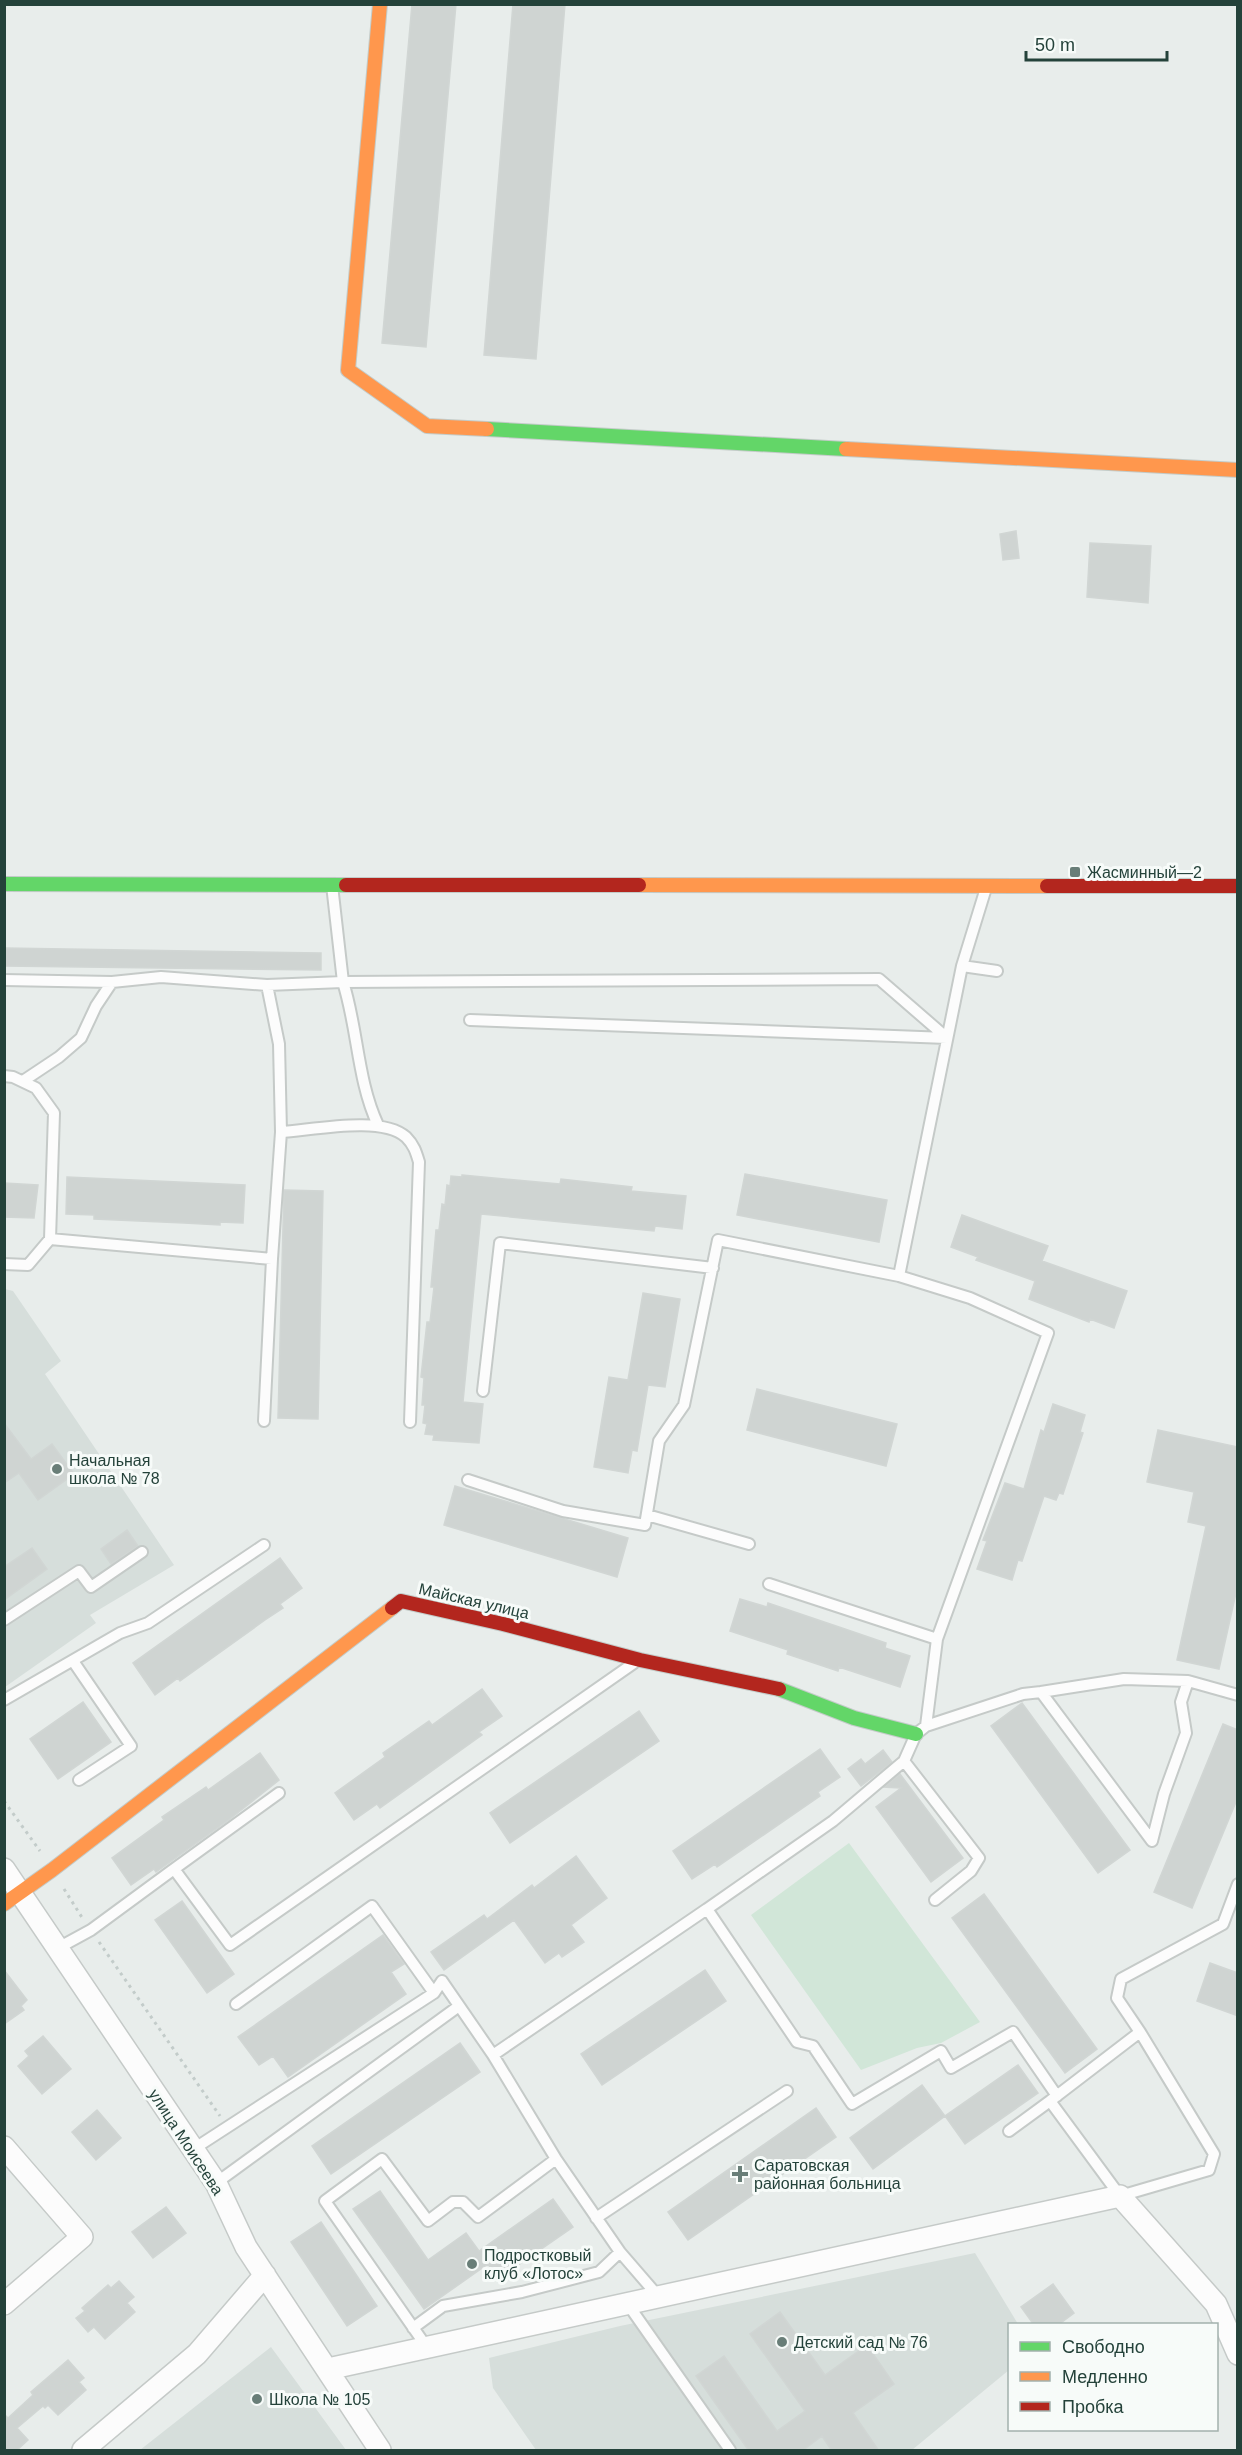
<svg xmlns="http://www.w3.org/2000/svg" width="1242" height="2455" viewBox="0 0 1242 2455" font-family="Helvetica,sans-serif">
<style>
.built{fill:#d6dedb}
.green{fill:#d1e6d8}
.building{fill:#cfd4d2;stroke:#d1d6d4;stroke-width:1.5}
.lines{fill:none;stroke-linecap:round;stroke-linejoin:round}
.lane-casing{stroke:#c5cac8;stroke-width:14}
.street-casing{stroke:#c5cac8;stroke-width:24}
.fast-casing{stroke:#c3cbc8;stroke-width:16}
.slow-casing{stroke:#c3cbc8;stroke-width:16}
.jam-casing{stroke:#c3cbc8;stroke-width:16}
.path{stroke:#c3ccca;stroke-width:3;stroke-dasharray:3 4.5;stroke-linecap:butt}
.lane{stroke:#fcfcfc;stroke-width:10}
.street{stroke:#fcfcfc;stroke-width:21}
.fast{stroke:#63d668;stroke-width:14}
.slow{stroke:#ff974d;stroke-width:14}
.jam{stroke:#b3261e;stroke-width:14}
.poi-dot{fill:#697e78;stroke:#f7fbf9;stroke-width:2}
.labels{text-anchor:middle;dominant-baseline:central;stroke-width:6;stroke-linejoin:round;paint-order:stroke}
.poi-label{font-size:16px;fill:#24423a;stroke:#f7fbf9;text-anchor:start}
.street-label{font-size:16px;fill:#24423a;stroke:#f7fbf9}
</style>
<rect width="100%" height="100%" fill="#e8edeb"/>
<!-- built -->
<path class="built" d="M5 1289 13 1291 61 1361 45 1374 174 1565 90 1615 96 1623 5 1687Z
M975 2253 1018 2324H1010L1009 2370 912 2450H536L493 2388 489 2358 620 2326Z
M271 2347 346 2450H140Z"/>
<!-- green -->
<path class="green" d="M849 1843 980 2022 941 2043 917 2048 861 2070 751 1915Z"/>
<!-- building -->
<path class="building" d="M412 4H456L426 347 382 343Z
M513 4H565L536 359 484 355Z
M1016 531 1019 558 1003 560 1000 534Z
M1090 543 1151 546 1148 603 1087 597Z
M4 948 321 953V970L4 966Z
M745 1174 887 1200 879 1242 737 1215Z
M462 1175 560 1184 561 1179 632 1187 631 1191 686 1196 682 1229 655 1226 654 1231 481 1214 463 1402 483 1404 479 1443 433 1440 434 1435 425 1434 427 1424 423 1423 425 1405H422L424 1378 421 1377 427 1322H430L434 1287H431L436 1230H439L442 1204 445 1205 447 1185 450 1186 451 1176 462 1177Z
M67 1177 245 1185 243 1223 220 1222V1225L184 1223 94 1219V1215L66 1214Z
M4 1183 38 1185 34 1218 4 1217Z
M284 1190 323 1191 318 1419 278 1418Z
M962 1215 1048 1246 1042 1261 1127 1291 1114 1328 1090 1319 1089 1322 1029 1299 1035 1281 976 1260 978 1257 951 1247Z
M643 1293 680 1299 665 1387 648 1385 637 1451 632 1450 628 1473 594 1467 609 1377 628 1380Z
M757 1389 897 1424 886 1466 747 1430Z
M1053 1404 1085 1415 1080 1432 1083 1433 1063 1494 1059 1493 1056 1500 1044 1496 1022 1561 1018 1560 1012 1580 977 1569 987 1541 983 1540 1005 1483 1024 1489 1041 1430 1044 1432Z
M4 1423 31 1459 52 1444 74 1474 38 1500 19 1473 4 1483Z
M1158 1430 1238 1447V1584L1219 1669 1177 1660 1206 1526 1188 1522 1194 1492 1147 1482Z
M455 1486 628 1538 617 1577 444 1525Z
M127 1530 138 1546 111 1564 101 1549Z
M32 1548 47 1569 4 1600V1567Z
M280 1558 302 1588 280 1604 283 1608 265 1620 180 1681 178 1678 155 1695 133 1663Z
M740 1599 767 1607 768 1603 842 1628 886 1643 885 1648 910 1656 900 1687 839 1667 838 1671 787 1654 788 1650 730 1631Z
M482 1689 502 1716 479 1732 482 1735 380 1808 377 1804 354 1820 335 1793 385 1757 383 1753 429 1721 432 1725Z
M83 1702 111 1742 58 1779 30 1739Z
M1022 1703 1130 1850 1098 1873 991 1726Z
M639 1711 659 1741 510 1843 490 1813Z
M1223 1724 1238 1730V1797L1192 1908 1154 1892Z
M820 1749 840 1777 818 1792 820 1796 717 1867 715 1864 692 1879 673 1851Z
M883 1750 892 1762 861 1786 848 1769 861 1759 865 1764Z
M260 1753 279 1780 230 1819 156 1872 154 1869 131 1885 112 1858 164 1820 162 1817 206 1787 208 1790Z
M900 1774 963 1858 931 1882 876 1807 901 1788 884 1787Z
M576 1856 607 1898 571 1925 584 1942 562 1957 559 1953 545 1963 514 1920 444 1970 431 1952 484 1915 487 1919 532 1885 534 1888Z
M984 1894 1097 2049 1065 2073 952 1918Z
M182 1901 234 1974 207 1993 155 1920Z
M383 1935 404 1964 391 1972 406 1994 288 2077 273 2056 259 2065 238 2037Z
M1210 1963 1238 1973V2016L1197 2001Z
M4 1970 27 2000 21 2006 24 2010 4 2024Z
M705 1970 726 2001 602 2085 581 2054Z
M43 2036 71 2069 42 2094 18 2066 29 2056 25 2051Z
M460 2043 480 2072 331 2174 312 2146Z
M1018 2065 1038 2093 965 2144 945 2116Z
M922 2085 945 2116 873 2169 850 2138Z
M816 2108 836 2137 688 2240 668 2212Z
M97 2110 121 2138 96 2160 72 2132Z
M380 2191 428 2260 466 2233 479 2251 553 2199 573 2227 498 2279 488 2264 424 2309 353 2209Z
M166 2207 186 2233 153 2258 132 2232Z
M321 2222 377 2306 347 2326 291 2242Z
M119 2281 134 2297 127 2303 135 2312 105 2339 94 2327 88 2332 76 2318 85 2311 82 2308 108 2285 111 2288Z
M1053 2284 1074 2313 1058 2325H1034L1021 2307Z
M780 2312 825 2375 867 2345 894 2384 853 2413 879 2451H832L822 2436 802 2451H749L696 2376 724 2356 777 2431 805 2411 750 2334Z
M68 2360 84 2378 79 2382 86 2390 58 2415 48 2405 45 2408 43 2406 17 2428 28 2440 16 2451H4V2414L8 2418 33 2395 31 2392Z"/>
<g class="lines">
<!-- lane casing -->
<g class="lane-casing">
<path id="lane" d="M332 885 343 982 879 979 947 1038 470 1020
M962 966 997 971
M4 980 112 982 161 977 267 985
M4 1076 13 1077 36 1088 54 1113 50 1239
M23 1081 59 1057 81 1038 96 1006 112 982
M281 1132C313 1130 382 1115 406 1137 414 1145 416 1152 419 1162L410 1422
M4 1264 28 1265 50 1239 272 1259
M483 1391 500 1243 713 1268
M264 1421 272 1259 281 1132 279 1044 267 985 343 982C358 1029 357 1080 378 1125
M468 1480 563 1511 645 1525 659 1441 684 1405 718 1240 899 1276 962 966 986 888
M647 1515 749 1544
M769 1584 937 1639 1048 1333 970 1298 899 1276
M4 1620 79 1571 91 1587 142 1552
M73 1661 131 1746 79 1780
M1041 1692 1124 1679 1188 1681
M4 1700 120 1633 148 1623 264 1545
M926 1726 937 1639
M904 1761 979 1858 971 1871 935 1900
M279 1793 174 1869 230 1945 634 1663
M1152 1841 1164 1794 1186 1733 1181 1702 1188 1681 1238 1695
M707 1909 833 1821 904 1761 916 1734 926 1726 1023 1694 1041 1692 1152 1841
M58 1948 91 1930 174 1869
M236 2004 372 1906 434 1993
M1140 2032 1214 2154 1209 2170 1120 2196 1050 2101 1140 2032 1117 1998 1121 1979 1223 1924 1238 1884
M1009 2131 1050 2101
M192 2150 434 1993 442 1981 493 2055
M216 2183 459 2006
M596 2218 787 2091
M658 2296 620 2252 556 2159 493 2055 707 1909 797 2042 813 2046 852 2104 941 2051 951 2068 1013 2032 1057 2096
M627 2303 730 2450
M413 2328 443 2306 522 2292 599 2272 620 2252
M426 2346 325 2201 382 2159 428 2221 453 2202H463L478 2217 556 2159"/>
</g>
<!-- street casing -->
<g class="street-casing">
<path id="street" d="M4 1869 216 2183 246 2247 380 2450
M4 2147 82 2237 4 2304
M328 2369 1120 2196 1216 2304 1238 2354
M83 2450 197 2354 265 2275"/>
</g>
<!-- fast casing -->
<g class="fast-casing">
<path id="fast" d="M487 429 846 449
M4 884 346 885
M779 1689 854 1718 916 1734"/>
</g>
<!-- slow casing -->
<g class="slow-casing">
<path id="slow" d="M380 4 348 370 427 426 487 429
M846 449 1238 470
M639 885 1047 886
M4 1904 52 1870 392 1608"/>
</g>
<!-- jam casing -->
<g class="jam-casing">
<path id="jam" d="M346 885H639
M1047 886H1238
M392 1608 401 1601 503 1624 640 1660 779 1689"/>
</g>
<!-- path -->
<path class="path" d="M4 1801 40 1851
M64 1889 83 1919
M99 1942 220 2116"/>
<!-- lane -->
<use href="#lane" class="lane"/>
<!-- street -->
<use href="#street" class="street"/>
<!-- fast -->
<use href="#fast" class="fast"/>
<!-- slow -->
<use href="#slow" class="slow"/>
<!-- jam -->
<use href="#jam" class="jam"/>
</g>
<!-- markers -->
<g class="poi-dot">
<rect x="1069" y="866" width="12" height="12" rx="3"/>
<circle cx="57" cy="1469" r="6"/>
<path d="M737 2165h6v6h6v6h-6v6h-6v-6h-6v-6h6z"/>
<circle cx="472" cy="2264" r="6"/>
<circle cx="782" cy="2342" r="6"/>
<circle cx="257" cy="2399" r="6"/>
</g>
<g class="labels">
<!-- poi labels -->
<g class="poi-label">
<text x="1087" y="872">Жасминный—2</text>
<text x="69" y="1460">Начальная<tspan x="69" dy="18">школа № 78</tspan></text>
<text x="754" y="2165">Саратовская<tspan x="754" dy="18">районная больница</tspan></text>
<text x="484" y="2255">Подростковый<tspan x="484" dy="18">клуб «Лотос»</tspan></text>
<text x="794" y="2342">Детский сад № 76</text>
<text x="269" y="2399">Школа № 105</text>
</g>
<!-- street labels -->
<g class="street-label">
<text transform="translate(474 1601) rotate(13)">Майская улица</text>
<text transform="translate(186 2142) rotate(57)">улица Моисеева</text>
</g>
</g>
<!-- border -->
<rect width="1242" height="2455" fill="none" stroke="#24423a" stroke-width="12"/>
<!-- legend -->
<rect x="1008" y="2323" width="210" height="108" fill="#f7fbf9" stroke="#a3b1ad" stroke-width="1.5"/>
<rect x="1020" y="2342" width="30" height="9" fill="#63d668" stroke="#a3b1ad" stroke-width="1.5"/>
<text x="1062" y="2353" font-size="18" fill="#24423a">Свободно</text>
<rect x="1020" y="2372" width="30" height="9" fill="#ff974d" stroke="#a3b1ad" stroke-width="1.5"/>
<text x="1062" y="2383" font-size="18" fill="#24423a">Медленно</text>
<rect x="1020" y="2402" width="30" height="9" fill="#b3261e" stroke="#a3b1ad" stroke-width="1.5"/>
<text x="1062" y="2413" font-size="18" fill="#24423a">Пробка</text>
<!-- scale -->
<path d="M1026 51v9h141v-9" fill="none" stroke="#24423a" stroke-width="3"/>
<text x="1035" y="51" font-size="18" fill="#24423a" stroke="#f7fbf9" stroke-width="4.5" paint-order="stroke">50 m</text>
</svg>
